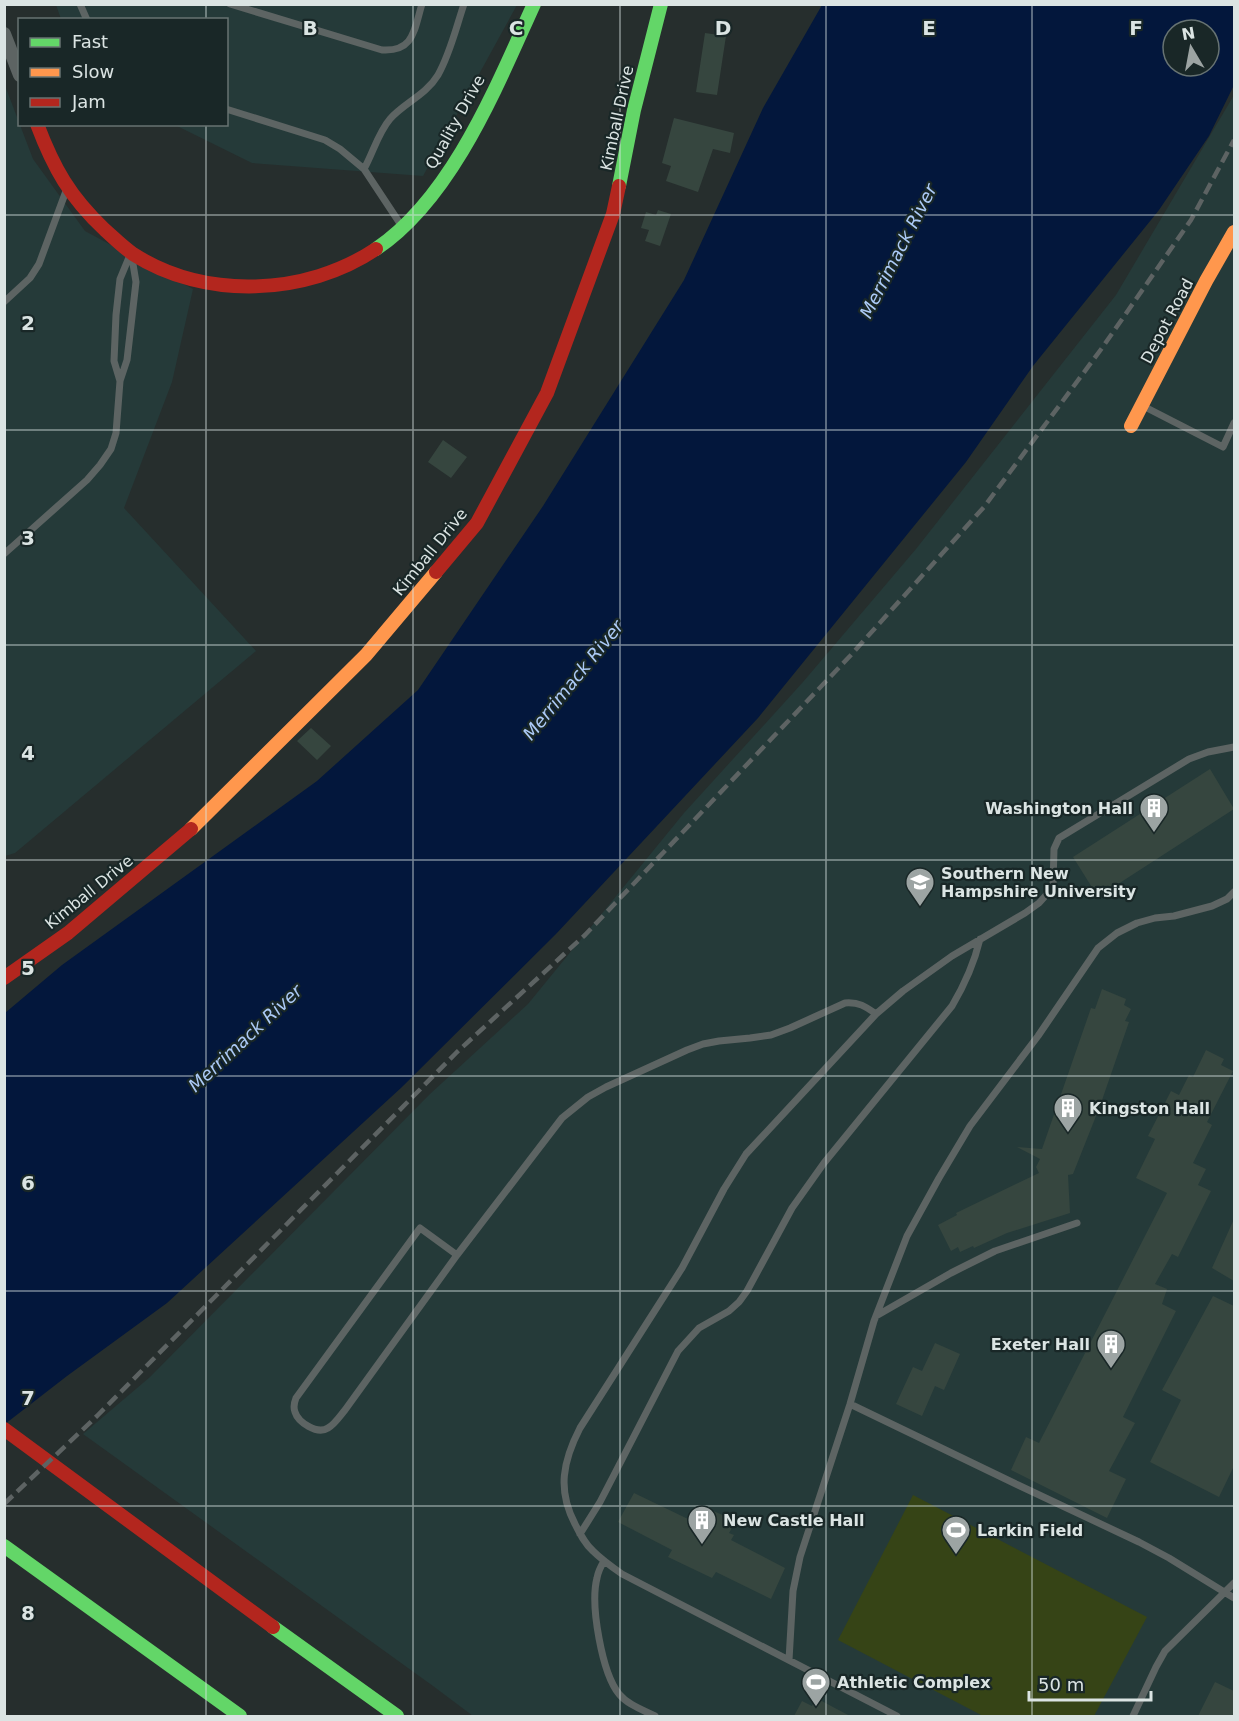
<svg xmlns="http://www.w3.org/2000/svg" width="1239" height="1721" viewBox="0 0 1239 1721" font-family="'DejaVu Sans',sans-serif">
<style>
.built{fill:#253a39}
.green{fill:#364416}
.water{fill:#03173c;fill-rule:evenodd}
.building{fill:#36463f}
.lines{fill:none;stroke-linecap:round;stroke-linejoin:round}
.lane{stroke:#5d6463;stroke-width:7}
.street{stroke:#5d6463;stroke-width:14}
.fast{stroke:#63d668;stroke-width:14}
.slow{stroke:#ff974d;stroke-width:14}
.jam{stroke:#b3261e;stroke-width:14}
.rail{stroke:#5d6363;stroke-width:4.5;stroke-dasharray:12 6;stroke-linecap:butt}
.grid{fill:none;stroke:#dbe4e3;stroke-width:1.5;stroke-opacity:0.55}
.labels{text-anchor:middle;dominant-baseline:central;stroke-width:4.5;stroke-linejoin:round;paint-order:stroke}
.street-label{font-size:16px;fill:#dbe4e3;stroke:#192727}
.poi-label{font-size:16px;font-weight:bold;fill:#dbe4e3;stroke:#192727;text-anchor:start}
.water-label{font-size:18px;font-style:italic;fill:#accaf6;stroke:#192727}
.grid-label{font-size:20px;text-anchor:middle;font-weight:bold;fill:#dbe4e3;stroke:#192727;stroke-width:4.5;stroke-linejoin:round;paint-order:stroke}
</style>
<rect width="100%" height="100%" fill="#262e2d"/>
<!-- built -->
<path class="built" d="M56 5H517L423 176 252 163 175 125 226 124V20L61 19Z
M4 83 33 159 85 231 193 289 172 382 124 508 256 651 15 853 5 856Z
M1234 95V1716H473L433 1686 83 1434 150 1377 430 1094 528 1004 684 813 803 682 916 549 1116 295Z"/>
<!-- green -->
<path class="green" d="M913 1495 1147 1617 1094 1716H983L838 1640Z"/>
<!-- water -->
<path class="water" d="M822 5H1234V85L1209 136 1159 210 1033 366 966 462 758 718 556 934 402 1087 167 1303 67 1376 5 1424V1013L62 965 317 781 418 690 543 506 684 280 763 108ZM1173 30H1209V66H1173Z"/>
<!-- building -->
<path class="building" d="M705 33 726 36 717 95 696 92Z
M674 118 734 133 730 153 713 149 698 192 666 181 671 166 662 163Z
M658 210 671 214 660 246 645 241 649 230 641 228 646 212 656 215Z
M443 440 467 457 451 478 428 462Z
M311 728 331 746 317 760 297 741Z
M1210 769 1234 809 1098 897 1073 857Z
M1102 989 1126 999 1124 1005 1131 1009 1125 1021 1129 1022 1100 1106 1073 1174 1068 1175 1070 1213 1007 1233 974 1248 973 1246 960 1252 958 1247 951 1251 938 1225 957 1215 956 1213 1039 1173 1036 1167 1040 1159 1017 1147 1042 1149 1091 1008 1095 1009Z
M1206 1050 1224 1059 1221 1065 1233 1071 1207 1122 1212 1125 1193 1163 1206 1169 1198 1185 1211 1191 1178 1257 1172 1254 1155 1284 1167 1289 1162 1304 1176 1311 1123 1417 1135 1423 1109 1471 1126 1479 1107 1518 1011 1470 1026 1437 1039 1443 1167 1193 1136 1178 1155 1139 1148 1136 1171 1091 1179 1095 1189 1075 1193 1077Z
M1234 1219V1281L1212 1268Z
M1213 1296 1234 1306V1466L1219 1497 1150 1462 1181 1400 1162 1390Z
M935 1343 960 1354 944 1390 935 1386 922 1416 896 1404 913 1367 922 1371Z
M634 1493 688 1519 690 1514 695 1517 699 1511 708 1515 711 1510 725 1516 723 1521 733 1526 729 1533 734 1535 731 1540 785 1568 771 1599 716 1572 712 1578 668 1557 672 1550 618 1522Z
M1215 1682 1234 1691V1716H1198Z
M816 1698 850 1716H794L802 1701 812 1706Z"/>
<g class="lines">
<!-- lane -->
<path class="lane" d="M80 4 87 20
M230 4 382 50C414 52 414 30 422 4
M226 109 325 140 340 149 364 169 401 225
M364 169C373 153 378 133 390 119 404 103 426 95 438 75 450 54 456 28 464 4
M4 302 30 278 39 264 66 191
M120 381 114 361 116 315 120 279 130 255
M1143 406 1223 447 1234 423
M4 554 87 480 100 465 111 449 116 433 120 381 127 360 136 282 132 258
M457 1255 420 1228 296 1398C294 1403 293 1407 295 1412 298 1422 317 1435 328 1428 334 1425 340 1416 345 1410L457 1255 562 1118 588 1097 606 1087 687 1050 703 1044 719 1041 750 1038 771 1035 790 1028 845 1003C859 1002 865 1006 876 1014
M876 1316 951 1273 995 1251 1077 1223
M850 1404 1018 1485 1139 1542 1169 1558 1234 1598
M580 1534 600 1502 678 1351 699 1328 729 1311 739 1302 747 1291 792 1208 824 1163 952 1006C965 984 974 964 980 939
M604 1561C601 1566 598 1572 597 1578 590 1605 602 1673 619 1694 628 1705 643 1710 655 1716
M789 1660 793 1591 800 1557 850 1404 874 1321 907 1236 939 1178 970 1126 1038 1036 1098 948 1117 933 1137 923 1155 918 1174 916 1212 906 1227 899 1234 892
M897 1716 622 1574C612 1567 602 1560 593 1551 585 1544 580 1534 575 1524 557 1490 563 1461 580 1428L682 1268 724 1189 746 1154 876 1014 903 991 952 956 1025 913 1039 903 1048 893 1053 885 1054 849 1059 838 1189 759 1208 752 1234 747
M1133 1716 1156 1667 1165 1651 1234 1583"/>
<!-- street -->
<path class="street" d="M4 34 20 75"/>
<!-- fast -->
<path class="fast" d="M619 186 634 110 661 4
M376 249C453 197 497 85 534 4
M4 1546 240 1716
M273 1627 397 1716"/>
<!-- slow -->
<path class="slow" d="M1131 426 1206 281 1234 232
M191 829 366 655 436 572"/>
<!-- jam -->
<path class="jam" d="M37 124C54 169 70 197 105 230 114 238 123 247 133 254 205 300 306 296 376 249
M436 572 477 523 547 393 613 214 619 186
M4 978 68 933 191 829
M4 1429 273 1627"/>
<!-- rail -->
<path class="rail" d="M4 1504 97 1416 457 1052 585 935 850 656 984 507 1102 348 1191 220 1234 140"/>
</g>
<!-- grid -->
<path class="grid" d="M206 4V20M413 4V1716M620 4V1716M826 4V1716M1032 4V1716M206 124V1716M4 215H1234M4 430H1234M4 645H1234M4 860H1234M4 1076H1234M4 1291H1234M4 1506H1234"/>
<!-- icons -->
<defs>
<g id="building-pin" transform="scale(1.5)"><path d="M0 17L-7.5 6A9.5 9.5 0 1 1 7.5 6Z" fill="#9ca4a3" stroke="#192727"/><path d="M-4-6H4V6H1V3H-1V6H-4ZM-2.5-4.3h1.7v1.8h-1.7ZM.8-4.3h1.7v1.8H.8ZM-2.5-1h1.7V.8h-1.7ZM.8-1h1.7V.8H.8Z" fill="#fff"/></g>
<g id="university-pin" transform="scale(1.5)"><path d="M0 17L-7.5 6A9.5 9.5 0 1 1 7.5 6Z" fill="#9ca4a3" stroke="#192727"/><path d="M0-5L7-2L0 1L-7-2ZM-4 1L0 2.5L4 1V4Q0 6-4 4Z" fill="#fff"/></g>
<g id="stadium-pin" transform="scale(1.5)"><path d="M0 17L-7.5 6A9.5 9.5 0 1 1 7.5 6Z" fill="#9ca4a3" stroke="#192727"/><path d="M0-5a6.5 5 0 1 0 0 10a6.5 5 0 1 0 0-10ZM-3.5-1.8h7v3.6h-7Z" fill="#fff"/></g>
</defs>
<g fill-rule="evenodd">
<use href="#building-pin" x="1154" y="808"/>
<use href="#university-pin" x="920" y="882"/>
<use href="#building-pin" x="1068" y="1108"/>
<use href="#building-pin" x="1111" y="1344"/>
<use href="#building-pin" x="702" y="1520"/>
<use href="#stadium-pin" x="956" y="1530"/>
<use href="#stadium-pin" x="816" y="1682"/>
</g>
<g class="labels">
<!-- street labels -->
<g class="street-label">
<text transform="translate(617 118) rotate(-78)">Kimball Drive</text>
<text transform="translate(455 122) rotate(-61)">Quality Drive</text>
<text transform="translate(1167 321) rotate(-62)">Depot Road</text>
<text transform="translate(430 552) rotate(-51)">Kimball Drive</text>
<text transform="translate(89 892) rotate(-39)">Kimball Drive</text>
</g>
<!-- poi labels -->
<g class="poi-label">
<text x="1133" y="808" text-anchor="end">Washington Hall</text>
<text x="941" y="873">Southern New<tspan x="941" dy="18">Hampshire University</tspan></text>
<text x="1089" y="1108">Kingston Hall</text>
<text x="1090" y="1344" text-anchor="end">Exeter Hall</text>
<text x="723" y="1520">New Castle Hall</text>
<text x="977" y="1530">Larkin Field</text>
<text x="837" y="1682">Athletic Complex</text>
</g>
<!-- water labels -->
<g class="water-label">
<text transform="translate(898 251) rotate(-63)">Merrimack River</text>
<text transform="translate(573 680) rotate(-51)">Merrimack River</text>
<text transform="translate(245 1038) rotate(-43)">Merrimack River</text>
</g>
</g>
<g class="grid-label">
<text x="310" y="35">B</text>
<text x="516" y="35">C</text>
<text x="723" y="35">D</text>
<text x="929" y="35">E</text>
<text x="1136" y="35">F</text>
<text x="28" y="330">2</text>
<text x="28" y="545">3</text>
<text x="28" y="760">4</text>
<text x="28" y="975">5</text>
<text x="28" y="1190">6</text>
<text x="28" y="1405">7</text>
<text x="28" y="1620">8</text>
</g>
<!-- border -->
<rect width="1239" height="1721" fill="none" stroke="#dbe4e3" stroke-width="12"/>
<!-- legend -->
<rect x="18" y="18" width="210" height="108" fill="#192727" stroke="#677372" stroke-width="1.5"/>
<rect x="30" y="38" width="30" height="9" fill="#63d668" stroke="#677372" stroke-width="1.5"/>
<text x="72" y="48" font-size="18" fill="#dbe4e3">Fast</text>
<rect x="30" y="68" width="30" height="9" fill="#ff974d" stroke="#677372" stroke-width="1.5"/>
<text x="72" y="78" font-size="18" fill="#dbe4e3">Slow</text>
<rect x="30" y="98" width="30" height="9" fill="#b3261e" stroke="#677372" stroke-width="1.5"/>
<text x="72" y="108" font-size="18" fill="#dbe4e3">Jam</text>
<!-- north arrow -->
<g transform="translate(1191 48) rotate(350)"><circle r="28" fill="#192727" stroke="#677372" stroke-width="1.5"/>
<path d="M0-4.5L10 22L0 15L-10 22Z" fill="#9ca4a3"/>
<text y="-9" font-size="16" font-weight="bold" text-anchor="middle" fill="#dbe4e3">N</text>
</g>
<!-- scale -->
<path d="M1029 1691v9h122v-9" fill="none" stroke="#dbe4e3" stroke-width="3"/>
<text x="1038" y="1691" font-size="18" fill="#dbe4e3" stroke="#192727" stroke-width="4.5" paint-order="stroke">50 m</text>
</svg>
